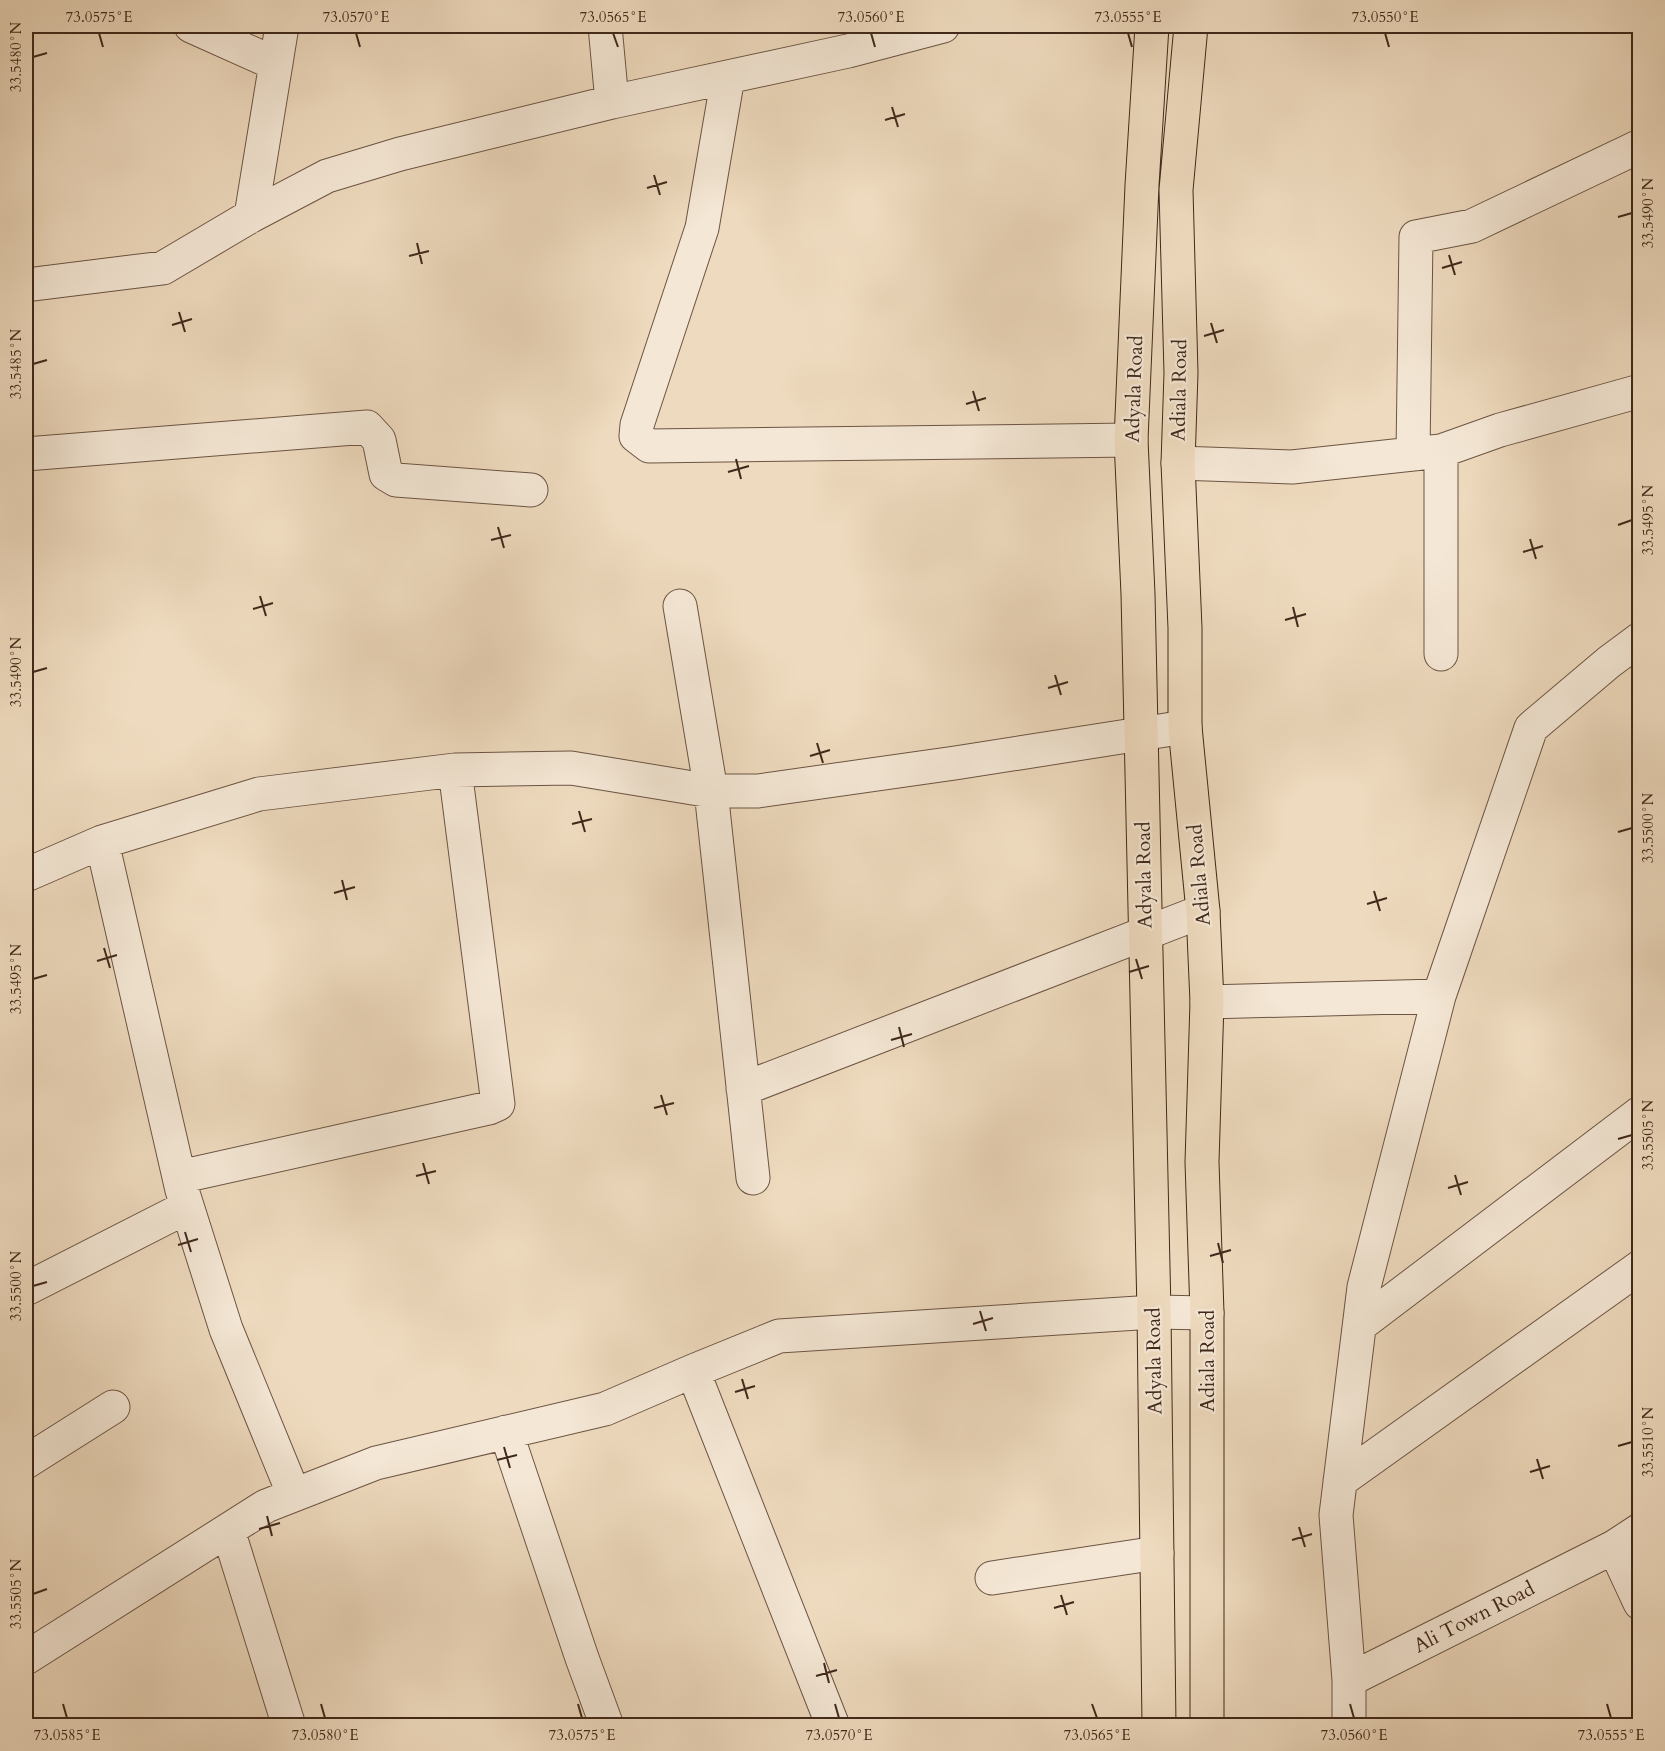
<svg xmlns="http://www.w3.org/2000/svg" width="1665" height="1751" viewBox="0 0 1665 1751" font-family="Cardo,serif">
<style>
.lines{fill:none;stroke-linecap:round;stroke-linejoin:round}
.minor-casing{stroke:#6c5443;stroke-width:35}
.primary-casing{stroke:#40281a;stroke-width:35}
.minor{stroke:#f4e7d5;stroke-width:33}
.primary{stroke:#eedabe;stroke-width:33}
.ticks{fill:none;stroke:#40281a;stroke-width:2}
.labels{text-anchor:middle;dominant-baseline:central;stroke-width:4.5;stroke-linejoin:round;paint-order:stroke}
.street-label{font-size:20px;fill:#40281a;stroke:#f4e7d5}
.neatline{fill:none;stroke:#40281a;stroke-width:2}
.ticks-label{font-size:15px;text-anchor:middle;fill:#40281a}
</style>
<rect width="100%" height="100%" fill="#eedabe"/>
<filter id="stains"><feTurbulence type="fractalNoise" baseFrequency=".00333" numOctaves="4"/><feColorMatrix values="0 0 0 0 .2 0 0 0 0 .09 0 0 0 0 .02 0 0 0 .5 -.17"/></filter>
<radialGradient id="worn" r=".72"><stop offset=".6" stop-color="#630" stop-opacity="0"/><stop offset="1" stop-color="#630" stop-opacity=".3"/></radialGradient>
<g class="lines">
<!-- minor casing -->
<g class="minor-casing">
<path id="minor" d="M191 26 276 64
M605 26 612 102
M728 77 702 228 637 425 636 436 649 446 1131 440
M251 216 282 26
M26 285 163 268 251 216 327 176 400 154 612 102 848 51 943 26
M1441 451V654
M26 454 367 427 379 440 386 474 396 480 531 490
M1413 454 1416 237 1472 226 1640 146
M1178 463 1292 467 1441 451 1500 430 1640 391
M680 606 711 791 753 1178
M102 842 182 1190 226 1329 294 1495
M26 875 102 842 259 794 455 770 571 768 711 791H758L955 763 1185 727
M1207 1002 1439 996 1531 728 1609 662 1640 639
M743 1089 1203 911
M179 1177 489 1108 498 1104 455 770
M26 1289 187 1207
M1360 1325 1640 1113
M693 1371 833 1726
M506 1432 582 1658 607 1726
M26 1462 113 1407
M1340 1481 1640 1267
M228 1530 289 1726
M1614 1547 1640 1603
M992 1578 1157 1553
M26 1658 266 1506 376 1463 605 1409 693 1371 779 1336 1154 1312 1207 1313
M1349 1680 1336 1515 1364 1287 1439 996
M1349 1726V1680L1614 1547 1640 1530"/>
</g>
<!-- primary casing -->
<g class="primary-casing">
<path id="primary" d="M1152 26 1142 185 1131 440 1138 594 1154 1312 1159 1726
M1191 26 1176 190 1181 373 1178 463 1185 628V727L1203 911 1207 1002 1202 1162 1207 1313V1726"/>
</g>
<!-- minor -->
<use href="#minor" class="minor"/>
<!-- primary -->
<use href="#primary" class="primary"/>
</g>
<!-- ticks -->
<path class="ticks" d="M99 33 103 47M356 33 360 47M613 33 618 47M871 33 875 47M1128 33 1132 47M1385 33 1389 47M33 57 47 53M892 107 898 127M885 120 905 114M654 175 660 195M647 188 667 182M1618 217 1632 213M417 243 422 264M1449 255 1455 275M409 256 429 251M1442 268 1462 262M179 312 185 332M1211 323 1217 343M172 325 192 319M1204 336 1224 330M33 364 47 360M973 391 979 411M966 404 986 398M736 459 741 479M728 472 749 466M1618 525 1632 520M498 527 504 548M1530 539 1536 559M491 540 511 535M1523 552 1543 546M260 596 266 616M1293 607 1298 627M253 609 273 603M1285 620 1306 614M33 672 47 668M1055 675 1061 695M1048 688 1068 682M817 743 823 763M810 756 830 750M579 811 585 832M572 824 592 819M1618 832 1632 828M342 880 347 900M1374 891 1380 911M334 893 355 887M1367 904 1387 898M104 948 110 968M1136 959 1142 979M97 961 117 955M1129 972 1149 966M33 979 47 975M899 1027 904 1047M891 1040 912 1034M661 1095 667 1115M654 1108 674 1103M1618 1139 1632 1135M423 1163 429 1184M1455 1175 1461 1195M416 1176 436 1171M1448 1188 1468 1182M185 1232 191 1252M1218 1243 1223 1263M178 1245 198 1239M1210 1256 1231 1250M33 1286 47 1282M980 1311 986 1331M973 1324 993 1318M742 1379 748 1399M735 1392 755 1386M1618 1446 1632 1442M504 1447 510 1468M1537 1459 1543 1479M497 1460 517 1455M1530 1472 1550 1466M267 1516 272 1536M1299 1527 1305 1547M259 1529 280 1523M1292 1540 1312 1534M33 1594 47 1589M1061 1595 1067 1615M1054 1608 1074 1602M824 1663 829 1683M816 1676 837 1670M63 1704 67 1718M321 1704 325 1718M578 1704 582 1718M835 1704 839 1718M1092 1704 1097 1718M1350 1704 1354 1718M1607 1704 1611 1718"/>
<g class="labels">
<!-- street labels -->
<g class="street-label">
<text transform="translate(1134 389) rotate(-88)">Adyala Road</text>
<text transform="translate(1179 390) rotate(-89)">Adiala Road</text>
<text transform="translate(1144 875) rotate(-91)">Adyala Road</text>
<text transform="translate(1199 875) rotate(-95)">Adiala Road</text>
<text transform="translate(1154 1361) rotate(-91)">Adyala Road</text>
<text transform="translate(1207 1361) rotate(-90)">Adiala Road</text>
<text transform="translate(1474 1617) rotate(-27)">Ali Town Road</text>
</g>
</g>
<!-- margin -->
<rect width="1665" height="1751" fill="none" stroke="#eedabe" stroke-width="66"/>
<rect x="33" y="33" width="1599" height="1685" class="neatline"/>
<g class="ticks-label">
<text x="99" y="22">73.0575°E</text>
<text x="356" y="22">73.0570°E</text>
<text x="613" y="22">73.0565°E</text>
<text x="871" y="22">73.0560°E</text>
<text x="1128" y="22">73.0555°E</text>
<text x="1385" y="22">73.0550°E</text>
<text transform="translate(16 57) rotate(-90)" y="5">33.5480°N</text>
<text transform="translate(1648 213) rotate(-90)" y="5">33.5490°N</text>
<text transform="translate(16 364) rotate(-90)" y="5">33.5485°N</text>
<text transform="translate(1648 520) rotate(-90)" y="5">33.5495°N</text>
<text transform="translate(16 672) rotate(-90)" y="5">33.5490°N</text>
<text transform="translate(1648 828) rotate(-90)" y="5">33.5500°N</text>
<text transform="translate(16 979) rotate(-90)" y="5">33.5495°N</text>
<text transform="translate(1648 1135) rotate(-90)" y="5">33.5505°N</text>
<text transform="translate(16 1286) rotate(-90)" y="5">33.5500°N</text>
<text transform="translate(1648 1442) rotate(-90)" y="5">33.5510°N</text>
<text transform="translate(16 1594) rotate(-90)" y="5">33.5505°N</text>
<text x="67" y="1740">73.0585°E</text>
<text x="325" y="1740">73.0580°E</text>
<text x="582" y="1740">73.0575°E</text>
<text x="839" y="1740">73.0570°E</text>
<text x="1097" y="1740">73.0565°E</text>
<text x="1354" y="1740">73.0560°E</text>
<text x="1611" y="1740">73.0555°E</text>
</g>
<rect width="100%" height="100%" filter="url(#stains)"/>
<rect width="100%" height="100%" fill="url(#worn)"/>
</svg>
